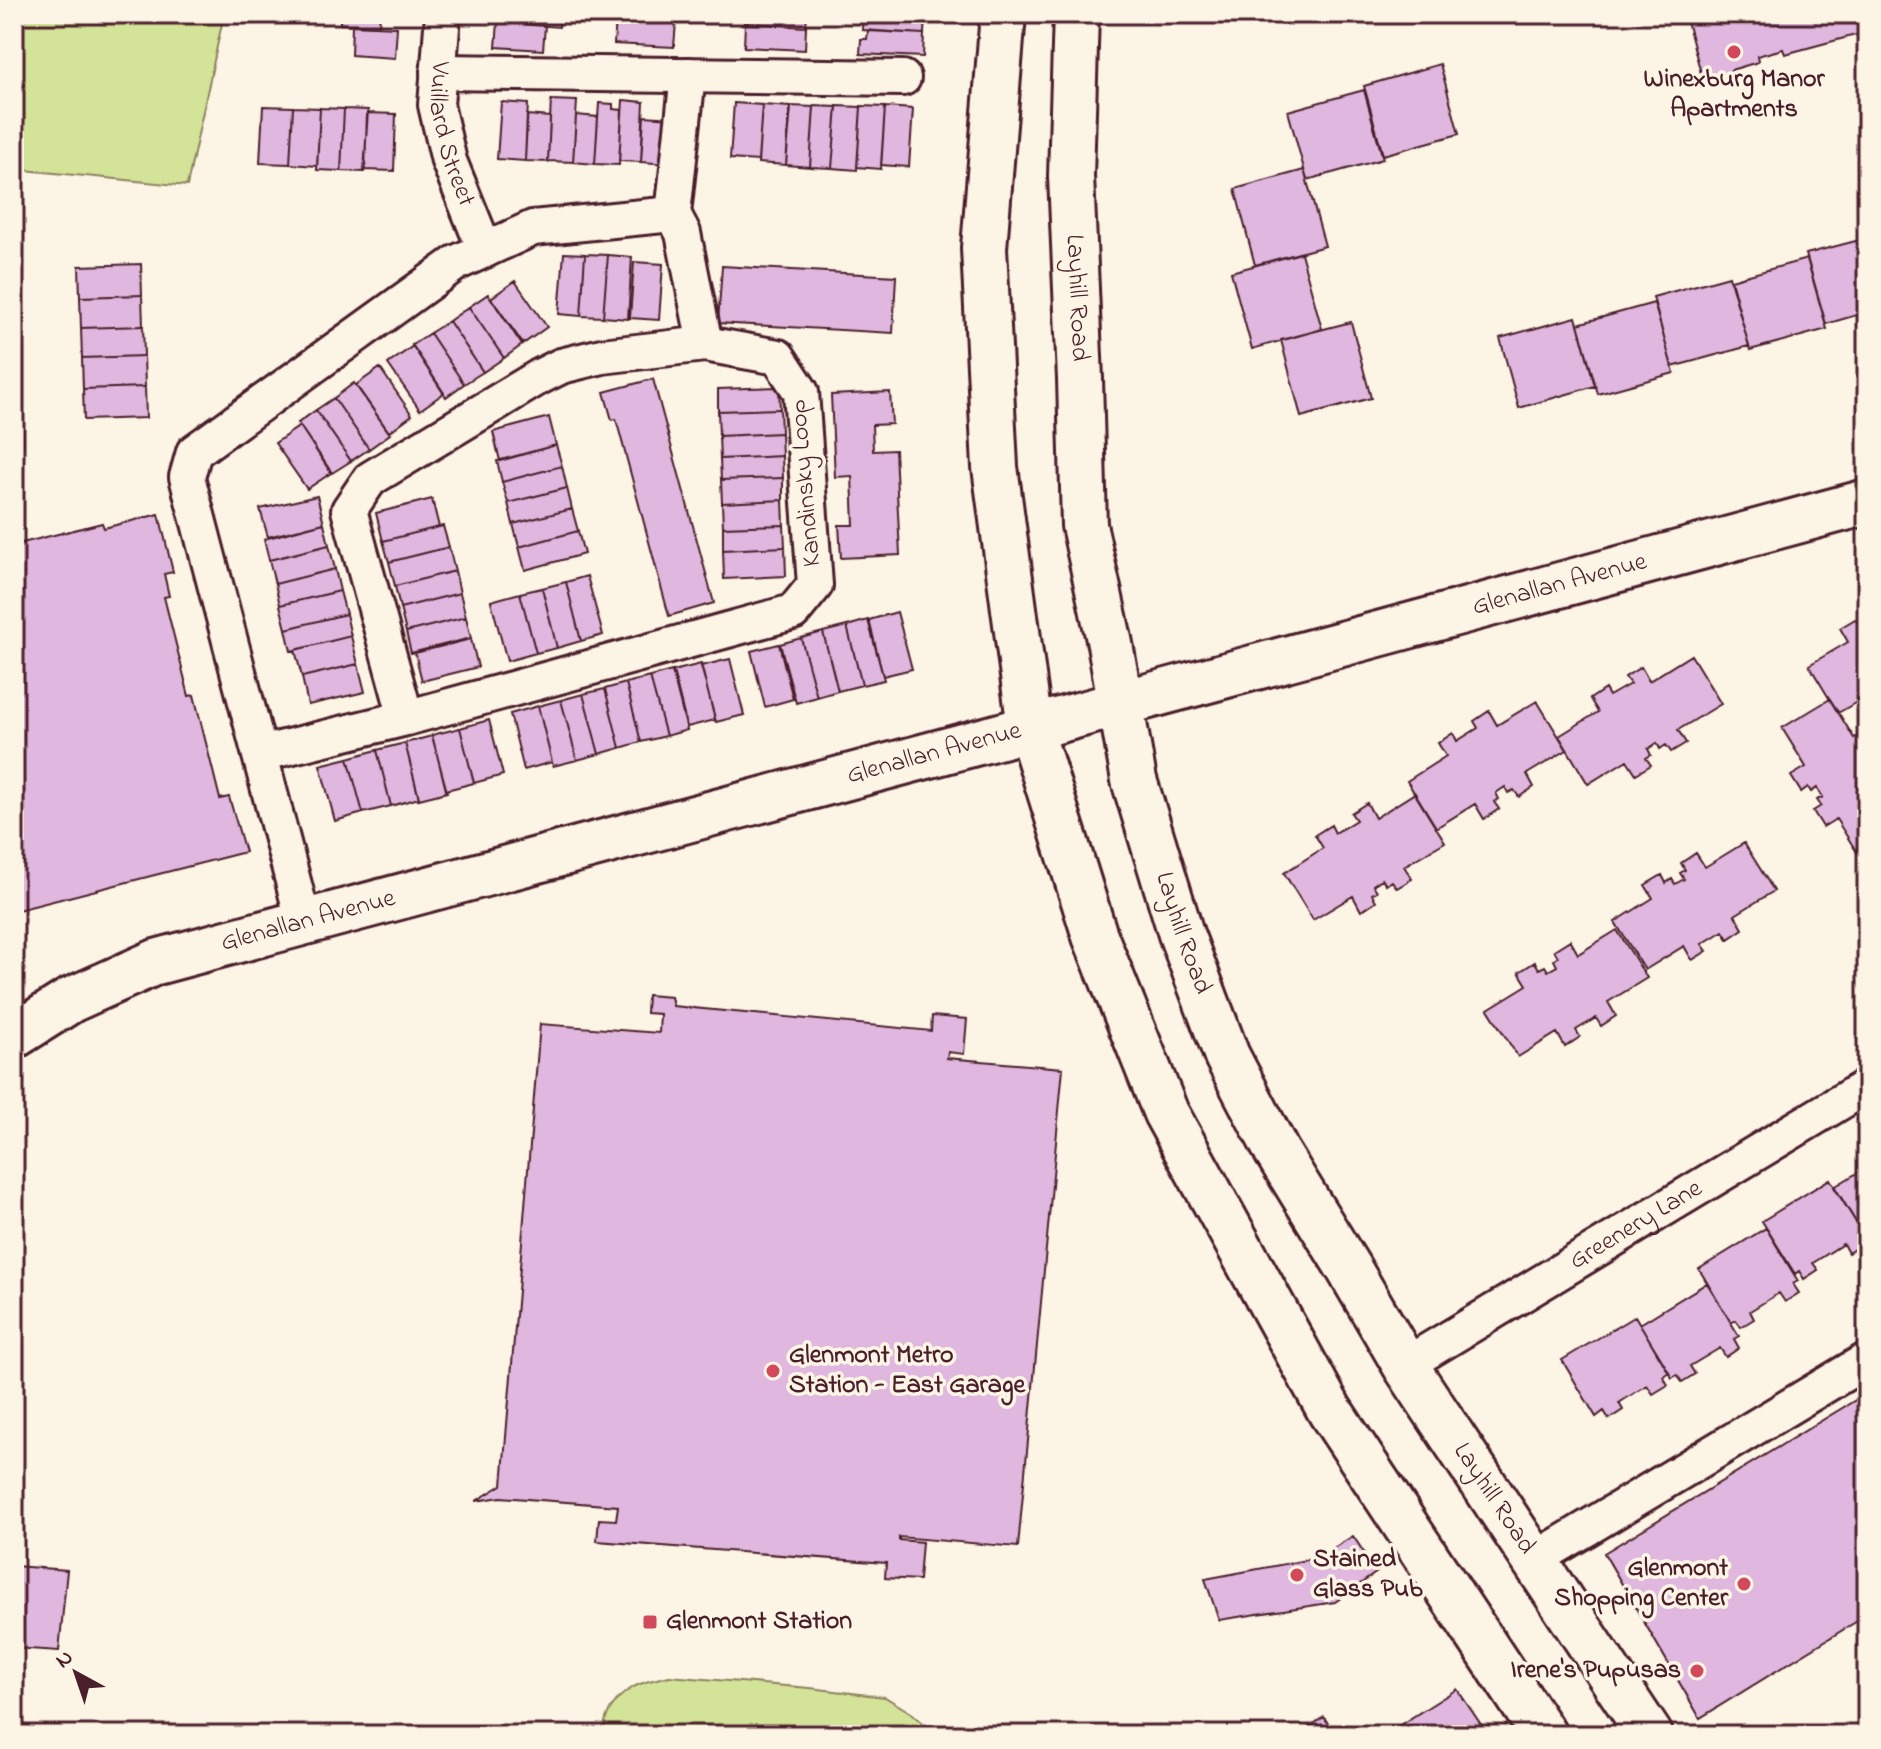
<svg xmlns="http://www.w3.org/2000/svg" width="1881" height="1749" viewBox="0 0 1881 1749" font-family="'Indie Flower',sans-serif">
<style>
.green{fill:#d3e397;stroke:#8e8161;stroke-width:2}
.building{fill:#e0b8df;stroke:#4a1f2b;stroke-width:2}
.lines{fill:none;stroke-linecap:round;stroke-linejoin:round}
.street-casing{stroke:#4a1f2b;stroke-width:40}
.secondary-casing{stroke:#4a1f2b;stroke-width:50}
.street{stroke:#fcf5e5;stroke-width:34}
.secondary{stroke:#fcf5e5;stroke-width:44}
.poi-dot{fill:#d1495b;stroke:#fcf5e5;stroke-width:3}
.labels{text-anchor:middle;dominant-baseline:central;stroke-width:7;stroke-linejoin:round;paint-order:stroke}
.poi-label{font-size:26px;font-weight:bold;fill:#4a1f2b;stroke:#fcf5e5;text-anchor:start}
.street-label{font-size:26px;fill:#4a1f2b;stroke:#fcf5e5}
</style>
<rect width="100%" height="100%" fill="#fcf5e5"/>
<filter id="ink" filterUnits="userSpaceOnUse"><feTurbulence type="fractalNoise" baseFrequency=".0125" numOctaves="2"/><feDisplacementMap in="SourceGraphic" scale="16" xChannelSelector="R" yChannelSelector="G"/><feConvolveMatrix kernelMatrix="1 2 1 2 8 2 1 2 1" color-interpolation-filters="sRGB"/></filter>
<g filter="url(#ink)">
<!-- green -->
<path class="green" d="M14 14H224L187 186 14 169Z
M669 1676 810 1688 885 1697 913 1714 932 1731 933 1735H604C602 1716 616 1697 632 1688 642 1681 658 1679 669 1676Z"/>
<!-- building -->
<path class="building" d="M340 14H380L379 26 340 24Z
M499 14H560L559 27 498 22Z
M616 14H677L676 22 616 19Z
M746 14H807L806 27 745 23Z
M863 14H925L924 34 862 30Z
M1685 14H1867V32L1785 54 1783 49 1757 56 1758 62 1731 70 1734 80 1705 88Z
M616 19 676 22 674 47 614 44Z
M498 22 545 26 543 50 496 47Z
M745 23 806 27 805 50 744 47Z
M352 25 397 27 395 58 351 55Z
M868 31 924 34 923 57 860 54 861 39H867Z
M1440 64 1459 134 1383 155 1364 86Z
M1364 90 1383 159 1307 180 1288 111Z
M551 100 577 101 573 162 548 161Z
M623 100 644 102 641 162 619 161Z
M501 102 528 104 525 161 497 159Z
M599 103 613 104V109L622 110 619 165 595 164Z
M734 103 762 105 758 161 730 159Z
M762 105 791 107 786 165 758 163Z
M263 106 293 107 290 164 260 163Z
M790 106 814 107 810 167 786 165Z
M814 106 837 107 832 168 810 167Z
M837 106 861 107 857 170 832 168Z
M861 106 885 107 881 169 857 167Z
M293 107 320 108 317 166 290 164Z
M885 107 913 109 909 167 881 165Z
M320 108 344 109 341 171 317 170Z
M344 109 368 110 364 172 341 171Z
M367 113 396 114 394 171 365 170Z
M527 115 550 117 548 162 525 161Z
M576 115 598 117 595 164 573 162Z
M644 116 673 118 670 164 641 162Z
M1304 170 1325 246 1255 265 1235 189Z
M1867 238V312L1826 324 1806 254Z
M564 253 585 254 581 316 559 314Z
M1301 253 1322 329 1252 349 1231 272Z
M585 254 608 255 603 317 581 316Z
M608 255 632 257 628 319 603 317Z
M1807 259 1827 329 1750 350 1731 280Z
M634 262 663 264 659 320 630 318Z
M141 264 142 295 80 297 79 266Z
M14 265H19L21 327H14Z
M722 266 896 276 893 333 718 323Z
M1729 276 1749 346 1672 367 1653 297Z
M515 281 547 327 523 344 491 298Z
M488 294 522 345 504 358 469 307Z
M142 295 143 326 81 328 80 297Z
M1654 303 1674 373 1598 394 1578 324Z
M469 307 504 358 483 372 449 321Z
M1576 317 1595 386 1519 408 1500 338Z
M449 321 483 372 464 384 430 333Z
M1351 322 1371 398 1301 417 1281 340Z
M143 326 144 356 82 358 81 328Z
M430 333 464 384 446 397 412 345Z
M413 346 444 393 420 410 388 364Z
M144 356 145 387 83 389 82 358Z
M380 368 412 415 389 432 356 385Z
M653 379 714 603 669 616 616 419 612 420 604 392Z
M354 383 390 434 369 449 334 398Z
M14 384H21L23 445H14Z
M145 387 146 418 84 420 83 389Z
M779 387 780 409 718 411V389Z
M890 392 892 424 872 425 873 451 895 450 900 555 841 558 839 525H854L852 476 835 477 831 395Z
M334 398 369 449 351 461 316 410Z
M780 409 781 433 719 436 718 411Z
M316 410 351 461 332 473 298 423Z
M549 417 556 445 500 461 493 432Z
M300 426 331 473 307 489 275 443Z
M781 433 782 456 720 459 719 436Z
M556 445 562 466 502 482 497 461Z
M782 456 783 478 721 480 720 459Z
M562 466 567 488 508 503 502 482Z
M783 478V500L722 503 721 480Z
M567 488 572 509 513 524 508 503Z
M317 496 324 523 268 537 260 509Z
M432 499 439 527 383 541 376 513Z
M783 500 784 525 723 527 722 503Z
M572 509 578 531 519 547 513 524Z
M159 514 173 572 164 574 169 596 164 597 189 696 194 695 220 799 229 797 245 852 14 911V545L102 523 104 528Z
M324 523 329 545 269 560 264 539Z
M784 525 785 547 723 550V527Z
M443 526 449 547 389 562 383 541Z
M578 531 584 554 525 570 519 547Z
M329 545 335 569 275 584 269 560Z
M449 547 455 571 395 586 389 562Z
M785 547 786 576 724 579 723 550Z
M335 569 340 591 280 605 275 584Z
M455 571 460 593 400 608 395 586Z
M587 576 603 635 581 641 566 582Z
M566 582 581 641 557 648 542 588Z
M542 588 557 648 536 653 520 593Z
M340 591 346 614 286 629 280 605Z
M460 593 466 617 406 632 400 608Z
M520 593 536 653 507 661 491 601Z
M897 612 912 669 883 676 869 620Z
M346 614 351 636 291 651 286 629Z
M466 617 471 638 411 653 406 632Z
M1855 619 1860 626 1867 622V696L1838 713 1809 665 1848 642 1840 628Z
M868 620 884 680 862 685 847 626Z
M847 626 862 685 838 691 823 632Z
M823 632 838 691 817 697 801 638Z
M351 636 358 664 302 677 295 650Z
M801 638 817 697 796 703 780 644Z
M471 639 478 667 422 681 415 653Z
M779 644 793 699 765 707 751 651Z
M1691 655 1721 704 1678 730 1686 743 1671 752 1666 745 1660 749 1657 743 1648 749 1651 755 1646 758 1651 765 1636 774 1627 760 1588 784 1559 736 1598 712 1590 699 1605 689 1609 696 1630 684 1625 677 1641 667 1649 681Z
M730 659 744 715 716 722 701 666Z
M358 664 365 692 308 705 302 677Z
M701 664 715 720 687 727 673 671Z
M672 671 687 730 666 736 650 677Z
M650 677 666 736 641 742 626 683Z
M626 683 641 742 620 748 605 689Z
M605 689 620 748 599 754 583 694Z
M583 694 599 754 577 760 561 700Z
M1830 699 1854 738 1867 730V853L1860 857 1836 819 1823 827 1813 811 1821 806 1817 800 1823 797 1817 788 1811 792 1808 787 1801 792 1791 776 1806 767 1782 728Z
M561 700 577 760 553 766 538 706Z
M1537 701 1567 750 1527 774 1534 787 1519 797 1514 790 1508 793 1505 787 1496 793 1499 799 1494 802 1499 809 1484 819 1475 804 1436 828 1407 781 1446 756 1438 743 1453 733 1457 741 1478 728 1474 721 1489 711 1497 725Z
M538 706 552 762 524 770 510 714Z
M489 720 503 775 474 783 460 728Z
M460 728 474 783 446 790 432 735Z
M432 736 447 792 419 799 405 743Z
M405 743 419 798 391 806 377 750Z
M377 750 391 806 363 813 348 758Z
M348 758 363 813 335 821 320 765Z
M1415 793 1445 842 1404 866 1412 879 1397 888 1392 881 1386 885 1382 879 1373 885 1377 891 1372 894 1376 901 1361 911 1353 896 1313 920 1284 873 1323 848 1315 835 1331 825 1335 833 1356 820 1351 813 1367 803 1375 818Z
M1744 843 1774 891 1735 915 1743 929 1728 939 1723 931 1702 944 1707 951 1692 960 1684 946 1645 970 1615 922 1653 898 1645 885 1662 875 1666 883 1672 879 1675 884 1684 879 1680 873 1685 870 1681 863 1696 853 1705 867Z
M1617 930 1647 978 1608 1002 1616 1016 1601 1026 1596 1018 1576 1030 1580 1037 1565 1047 1557 1033 1518 1057 1488 1009 1527 985 1519 972 1535 962 1539 969 1545 966 1548 971 1557 966 1554 960 1558 957 1554 950 1570 940 1578 954Z
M647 995 671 997 673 1006 931 1031 932 1016 967 1019 964 1054 948 1052 947 1058 1063 1068 1018 1547 899 1537V1540L922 1542 919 1580 885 1578 886 1563 597 1541 599 1519 616 1520 618 1506 501 1497 476 1501 502 1485 540 1024 659 1033 660 1014 646 1013Z
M1867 1167V1240L1834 1187Z
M1830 1179 1862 1232 1856 1235 1862 1244 1848 1253 1843 1244 1813 1263 1818 1270 1804 1279 1799 1271 1795 1274 1762 1221Z
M1766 1228 1798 1281 1793 1284 1799 1293 1785 1302 1779 1293 1750 1311 1754 1319 1741 1327 1736 1320 1731 1323 1699 1269Z
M1707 1283 1739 1336 1734 1339 1739 1348 1726 1357 1720 1348 1690 1366 1695 1374 1682 1382 1677 1375 1672 1378 1640 1324Z
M1635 1316 1669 1372 1663 1376 1668 1385 1653 1394 1647 1385 1619 1403 1623 1410 1609 1419 1604 1411 1596 1417 1562 1360Z
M1867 1393V1615L1700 1718 1604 1553Z
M1353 1536 1377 1572 1335 1602 1219 1620 1205 1579 1317 1558Z
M14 1566 67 1570 59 1651 14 1648Z
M1457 1689 1488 1735H1384Z
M1324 1717 1335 1735H1309L1306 1729Z"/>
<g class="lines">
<!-- street casing -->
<g class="street-casing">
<g id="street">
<path id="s1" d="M443 14 436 105 449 161 485 250"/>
<path d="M438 72 903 78"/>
<path d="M673 214 688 75"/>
<path d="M260 754 406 718 793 612 815 585 801 392 778 357 705 344 602 356 561 366 539 377 370 479 349 510 406 718"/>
<path d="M304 923 187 477 194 452 456 263 533 228 673 214 683 233 705 344"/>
<path id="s2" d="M1405 1365 1867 1086"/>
<path d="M1534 1560 1867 1360"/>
</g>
</g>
<!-- secondary casing -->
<g class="secondary-casing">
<g id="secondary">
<path d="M1003 14 984 248 995 467 1030 728 1095 936 1166 1113 1330 1411 1544 1735"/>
<path id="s3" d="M1076 14 1071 176 1080 379 1084 525 1110 644 1134 780 1181 934 1227 1056 1277 1152 1349 1269 1405 1365 1650 1735"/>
<path id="s4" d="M14 1036 71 1000 156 962 971 744 1867 502"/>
</g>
</g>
<!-- street -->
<use href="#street" class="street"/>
<!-- secondary -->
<use href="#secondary" class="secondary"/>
</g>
</g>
<!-- markers -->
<g class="poi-dot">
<circle cx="1734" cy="52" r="8"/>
<circle cx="773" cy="1371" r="8"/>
<circle cx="1297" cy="1575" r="8"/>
<circle cx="1744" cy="1584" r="8"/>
<rect x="642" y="1614" width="16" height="16" rx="4"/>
<circle cx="1697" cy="1671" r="8"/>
</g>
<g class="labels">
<!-- poi labels -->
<g class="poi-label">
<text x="1734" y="80" text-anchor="middle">Winexburg Manor<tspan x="1734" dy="30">Apartments</tspan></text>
<text x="789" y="1356">Glenmont Metro<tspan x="789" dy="30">Station - East Garage</tspan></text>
<text x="1313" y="1560">Stained<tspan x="1313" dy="30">Glass Pub</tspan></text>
<text x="1728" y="1569" text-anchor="end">Glenmont<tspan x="1728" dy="30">Shopping Center</tspan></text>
<text x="666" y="1622">Glenmont Station</text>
<text x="1681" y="1671" text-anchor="end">Irene's Pupusas</text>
</g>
<!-- street labels -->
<g class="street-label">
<text stroke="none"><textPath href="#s1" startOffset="122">Vuillard Street</textPath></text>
<text stroke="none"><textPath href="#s3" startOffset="284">Layhill Road</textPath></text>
<text transform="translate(806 483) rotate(-95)">Kandinsky Loop</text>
<text stroke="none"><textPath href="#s4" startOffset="1614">Glenallan Avenue</textPath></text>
<text stroke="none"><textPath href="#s4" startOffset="966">Glenallan Avenue</textPath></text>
<text stroke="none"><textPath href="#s4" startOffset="318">Glenallan Avenue</textPath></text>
<text stroke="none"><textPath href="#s3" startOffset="932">Layhill Road</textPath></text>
<text stroke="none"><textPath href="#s2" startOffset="270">Greenery Lane</textPath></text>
<text stroke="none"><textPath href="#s3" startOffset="1580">Layhill Road</textPath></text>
</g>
</g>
<!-- margin -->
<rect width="1881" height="1749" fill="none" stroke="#fcf5e5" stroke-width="48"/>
<rect x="24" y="24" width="1833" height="1701" fill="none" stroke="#4a1f2b" stroke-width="3" filter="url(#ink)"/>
<!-- north arrow -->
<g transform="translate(76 1673) rotate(320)" stroke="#fcf5e5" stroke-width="6" paint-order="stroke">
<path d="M0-6L14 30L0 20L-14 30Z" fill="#4a1f2b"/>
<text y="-12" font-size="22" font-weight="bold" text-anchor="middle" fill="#4a1f2b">N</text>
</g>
</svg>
